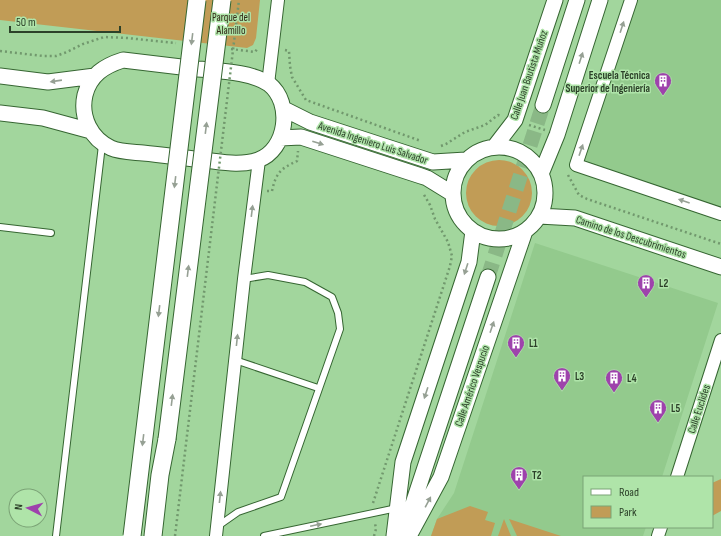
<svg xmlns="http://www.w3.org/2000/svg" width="721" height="536" viewBox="0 0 721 536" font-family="'Sofia Sans Condensed',sans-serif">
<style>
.built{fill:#93ca8d}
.green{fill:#c19c56}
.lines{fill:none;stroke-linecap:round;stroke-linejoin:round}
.tertiary-tunnel{stroke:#8ab886;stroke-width:15;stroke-dasharray:15 8;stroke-linecap:butt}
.service-casing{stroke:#366632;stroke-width:8}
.minor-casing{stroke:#366632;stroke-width:14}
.tertiary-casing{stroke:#366632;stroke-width:17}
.secondary-casing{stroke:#366632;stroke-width:19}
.path{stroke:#71986d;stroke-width:2.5;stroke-dasharray:2 3;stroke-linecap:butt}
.service{stroke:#fff;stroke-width:6}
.minor{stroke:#fff;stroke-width:12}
.tertiary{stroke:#fff;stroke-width:15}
.secondary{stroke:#fff;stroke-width:17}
.secondary-bridge-casing{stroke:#366632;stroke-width:19;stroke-linecap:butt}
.path-bridge{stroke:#71986d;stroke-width:2.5;stroke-dasharray:2 3;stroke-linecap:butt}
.secondary-bridge{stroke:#fff;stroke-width:17}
.oneway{fill:#96a094}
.labels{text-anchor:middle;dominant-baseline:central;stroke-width:3;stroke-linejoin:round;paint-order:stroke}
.park-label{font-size:11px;fill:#322817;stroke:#afe4a9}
.street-label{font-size:11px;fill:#2c4129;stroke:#afe4a9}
.poi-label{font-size:11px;font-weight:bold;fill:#2c4129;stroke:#afe4a9;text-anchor:start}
</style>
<rect width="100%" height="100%" fill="#a2d69d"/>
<!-- built -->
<path class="built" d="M631 0H721V214L576 165Z
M535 243 718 303 662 477H584V527H646L643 536H431L437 519 454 493Z"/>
<!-- green -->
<path class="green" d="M0 0H260L256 38 253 45 247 48 0 20Z
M466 193a33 33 0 1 1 66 0a33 33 0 1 1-66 0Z
M721 479V511L712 516V483Z
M470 506 488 512 485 520 495 523 491 536H431L437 519Z
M504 519 511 536H498Z
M509 519 561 536H517Z"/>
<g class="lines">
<!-- tertiary-tunnel -->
<path class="tertiary-tunnel" d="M488 277 543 105"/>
<!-- service casing -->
<g class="service-casing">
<path id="service" d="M0 227 51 233
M235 360 318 388
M218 526 238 512 281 497 340 329 338 313 332 297 305 282 268 275 244 279
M56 536 102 145
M264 536 397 508"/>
</g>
<!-- minor casing -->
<g class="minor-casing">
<path id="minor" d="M631 0 576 165 721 214
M268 84 278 0
M677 477 721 340
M216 536 244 279 259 160
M658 536 661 527"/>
</g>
<!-- tertiary casing -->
<g class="tertiary-casing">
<path id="tertiary" d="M123 60C148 63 173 66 198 69 219 71 252 72 269 84 293 103 287 150 258 160 240 166 222 162 204 160 184 158 164 155 143 153 133 152 120 152 111 148 91 139 80 117 85 95 90 75 104 66 123 60Z
M0 76 48 82 95 76
M543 105 577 0
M284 109 310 122 433 162 466 160
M0 113 43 118 91 131
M280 138 301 137 421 176 427 178 453 194
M495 146 515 120 555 0
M453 193a46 46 0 1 1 92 0a46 46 0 1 1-92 0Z
M541 174 557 135 600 0
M539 216 575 218 721 267
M403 534 488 277
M394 536 403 462 469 262 473 231
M409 536 441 477 525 231"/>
</g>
<!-- secondary casing -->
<g class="secondary-casing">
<path id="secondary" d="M153 536 160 475 167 439"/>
</g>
<!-- path -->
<path class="path" d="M231 49 255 52 258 48
M285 50 289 51 290 66 292 77 306 100 421 141
M0 51 43 56H56L67 52 83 44 104 37 127 38 176 43
M529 125 545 130
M441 146 446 144 465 132 485 125 498 115 501 116
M568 175 579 195 587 199 721 244
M267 191H272C276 173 280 169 297 161L298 151
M373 503 450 266 452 256 448 242 435 219 430 205 423 193
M374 536 376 529 375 523"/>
<!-- service -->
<use href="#service" class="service"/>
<!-- minor -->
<use href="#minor" class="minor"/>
<!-- tertiary -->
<use href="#tertiary" class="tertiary"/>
<!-- secondary -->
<use href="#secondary" class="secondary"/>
<!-- secondary-bridge casing -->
<g class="secondary-bridge-casing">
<path id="secondary-bridge" d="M167 439 222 0
M132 536 197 0"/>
</g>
<!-- path-bridge -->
<path class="path-bridge" d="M175 536 239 0"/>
<!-- secondary-bridge -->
<use href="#secondary-bridge" class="secondary-bridge"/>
</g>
<!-- one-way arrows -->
<defs><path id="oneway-solid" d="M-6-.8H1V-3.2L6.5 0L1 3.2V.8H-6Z"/></defs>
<g class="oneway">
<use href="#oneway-solid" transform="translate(622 27) rotate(-72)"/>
<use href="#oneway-solid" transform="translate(192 39) rotate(97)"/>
<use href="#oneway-solid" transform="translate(581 58) rotate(-72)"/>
<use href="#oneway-solid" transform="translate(56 81) rotate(172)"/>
<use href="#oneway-solid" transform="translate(206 128) rotate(-83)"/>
<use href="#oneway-solid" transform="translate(318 143) rotate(18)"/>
<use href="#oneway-solid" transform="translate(581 150) rotate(-71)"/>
<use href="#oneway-solid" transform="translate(175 182) rotate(97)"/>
<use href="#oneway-solid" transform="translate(684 201) rotate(-161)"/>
<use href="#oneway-solid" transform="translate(252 211) rotate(-83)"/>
<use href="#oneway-solid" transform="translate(466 269) rotate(108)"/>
<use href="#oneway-solid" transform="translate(188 271) rotate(-83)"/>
<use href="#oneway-solid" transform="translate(159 311) rotate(97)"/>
<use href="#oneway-solid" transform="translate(492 327) rotate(-71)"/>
<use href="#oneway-solid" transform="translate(237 340) rotate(-84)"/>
<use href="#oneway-solid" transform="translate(426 393) rotate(108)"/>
<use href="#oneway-solid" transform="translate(172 400) rotate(-83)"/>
<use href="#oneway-solid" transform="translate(143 440) rotate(97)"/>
<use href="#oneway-solid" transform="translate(220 497) rotate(-84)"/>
<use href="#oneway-solid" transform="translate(428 502) rotate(-62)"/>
<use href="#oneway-solid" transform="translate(316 525) rotate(-12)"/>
</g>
<!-- icons -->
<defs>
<g id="building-pin" transform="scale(0.9)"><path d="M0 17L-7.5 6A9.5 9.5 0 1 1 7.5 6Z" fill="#9e42ac" stroke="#afe4a9"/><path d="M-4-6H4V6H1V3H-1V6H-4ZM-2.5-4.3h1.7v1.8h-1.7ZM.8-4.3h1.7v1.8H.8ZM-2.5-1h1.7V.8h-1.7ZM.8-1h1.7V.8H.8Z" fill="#fff"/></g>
</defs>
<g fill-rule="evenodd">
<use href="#building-pin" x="663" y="81"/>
<use href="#building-pin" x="646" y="283"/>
<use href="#building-pin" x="516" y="343"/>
<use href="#building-pin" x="562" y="376"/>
<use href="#building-pin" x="614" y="378"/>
<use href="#building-pin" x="658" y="408"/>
<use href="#building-pin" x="519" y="475"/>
</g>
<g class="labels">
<!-- park labels -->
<g class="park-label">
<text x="231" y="17">Parque del<tspan x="231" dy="13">Alamillo</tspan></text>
</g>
<!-- street labels -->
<g class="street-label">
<text transform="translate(529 75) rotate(-71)">Calle Juan Bautista Muñoz</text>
<text transform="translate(373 143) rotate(18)">Avenida Ingeniero Luis Salvador</text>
<text transform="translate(631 237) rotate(18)">Camino de los Descubrimientos</text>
<text transform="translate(472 386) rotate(-71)">Calle Américo Vespucio</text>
<text transform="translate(699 409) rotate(-72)">Calle Euclides</text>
</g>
<!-- poi labels -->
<g class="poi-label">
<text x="650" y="75" text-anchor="end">Escuela Técnica<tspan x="650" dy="13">Superior de Ingeniería</tspan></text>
<text x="659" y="283">L2</text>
<text x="529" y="343">L1</text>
<text x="575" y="376">L3</text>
<text x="627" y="378">L4</text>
<text x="671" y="408">L5</text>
<text x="532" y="475">T2</text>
</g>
</g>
<!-- legend -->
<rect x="583" y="476" width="130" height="52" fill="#afe4a9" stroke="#7ba376"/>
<rect x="591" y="489" width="20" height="6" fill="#ffffff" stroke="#7ba376"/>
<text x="619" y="496" font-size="12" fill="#2c4129">Road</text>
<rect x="591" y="506" width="20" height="12" fill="#c19c56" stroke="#7ba376"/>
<text x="619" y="516" font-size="12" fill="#2c4129">Park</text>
<!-- north arrow -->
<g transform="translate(28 508) rotate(276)"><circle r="19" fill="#afe4a9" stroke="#7ba376"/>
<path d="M0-3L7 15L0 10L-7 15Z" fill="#9e42ac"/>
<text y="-6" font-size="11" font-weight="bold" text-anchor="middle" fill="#2c4129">N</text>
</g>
<!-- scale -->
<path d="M10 26v6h110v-6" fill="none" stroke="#2c4129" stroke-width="2"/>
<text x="16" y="26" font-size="12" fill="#2c4129" stroke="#afe4a9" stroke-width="3" paint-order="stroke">50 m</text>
</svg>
